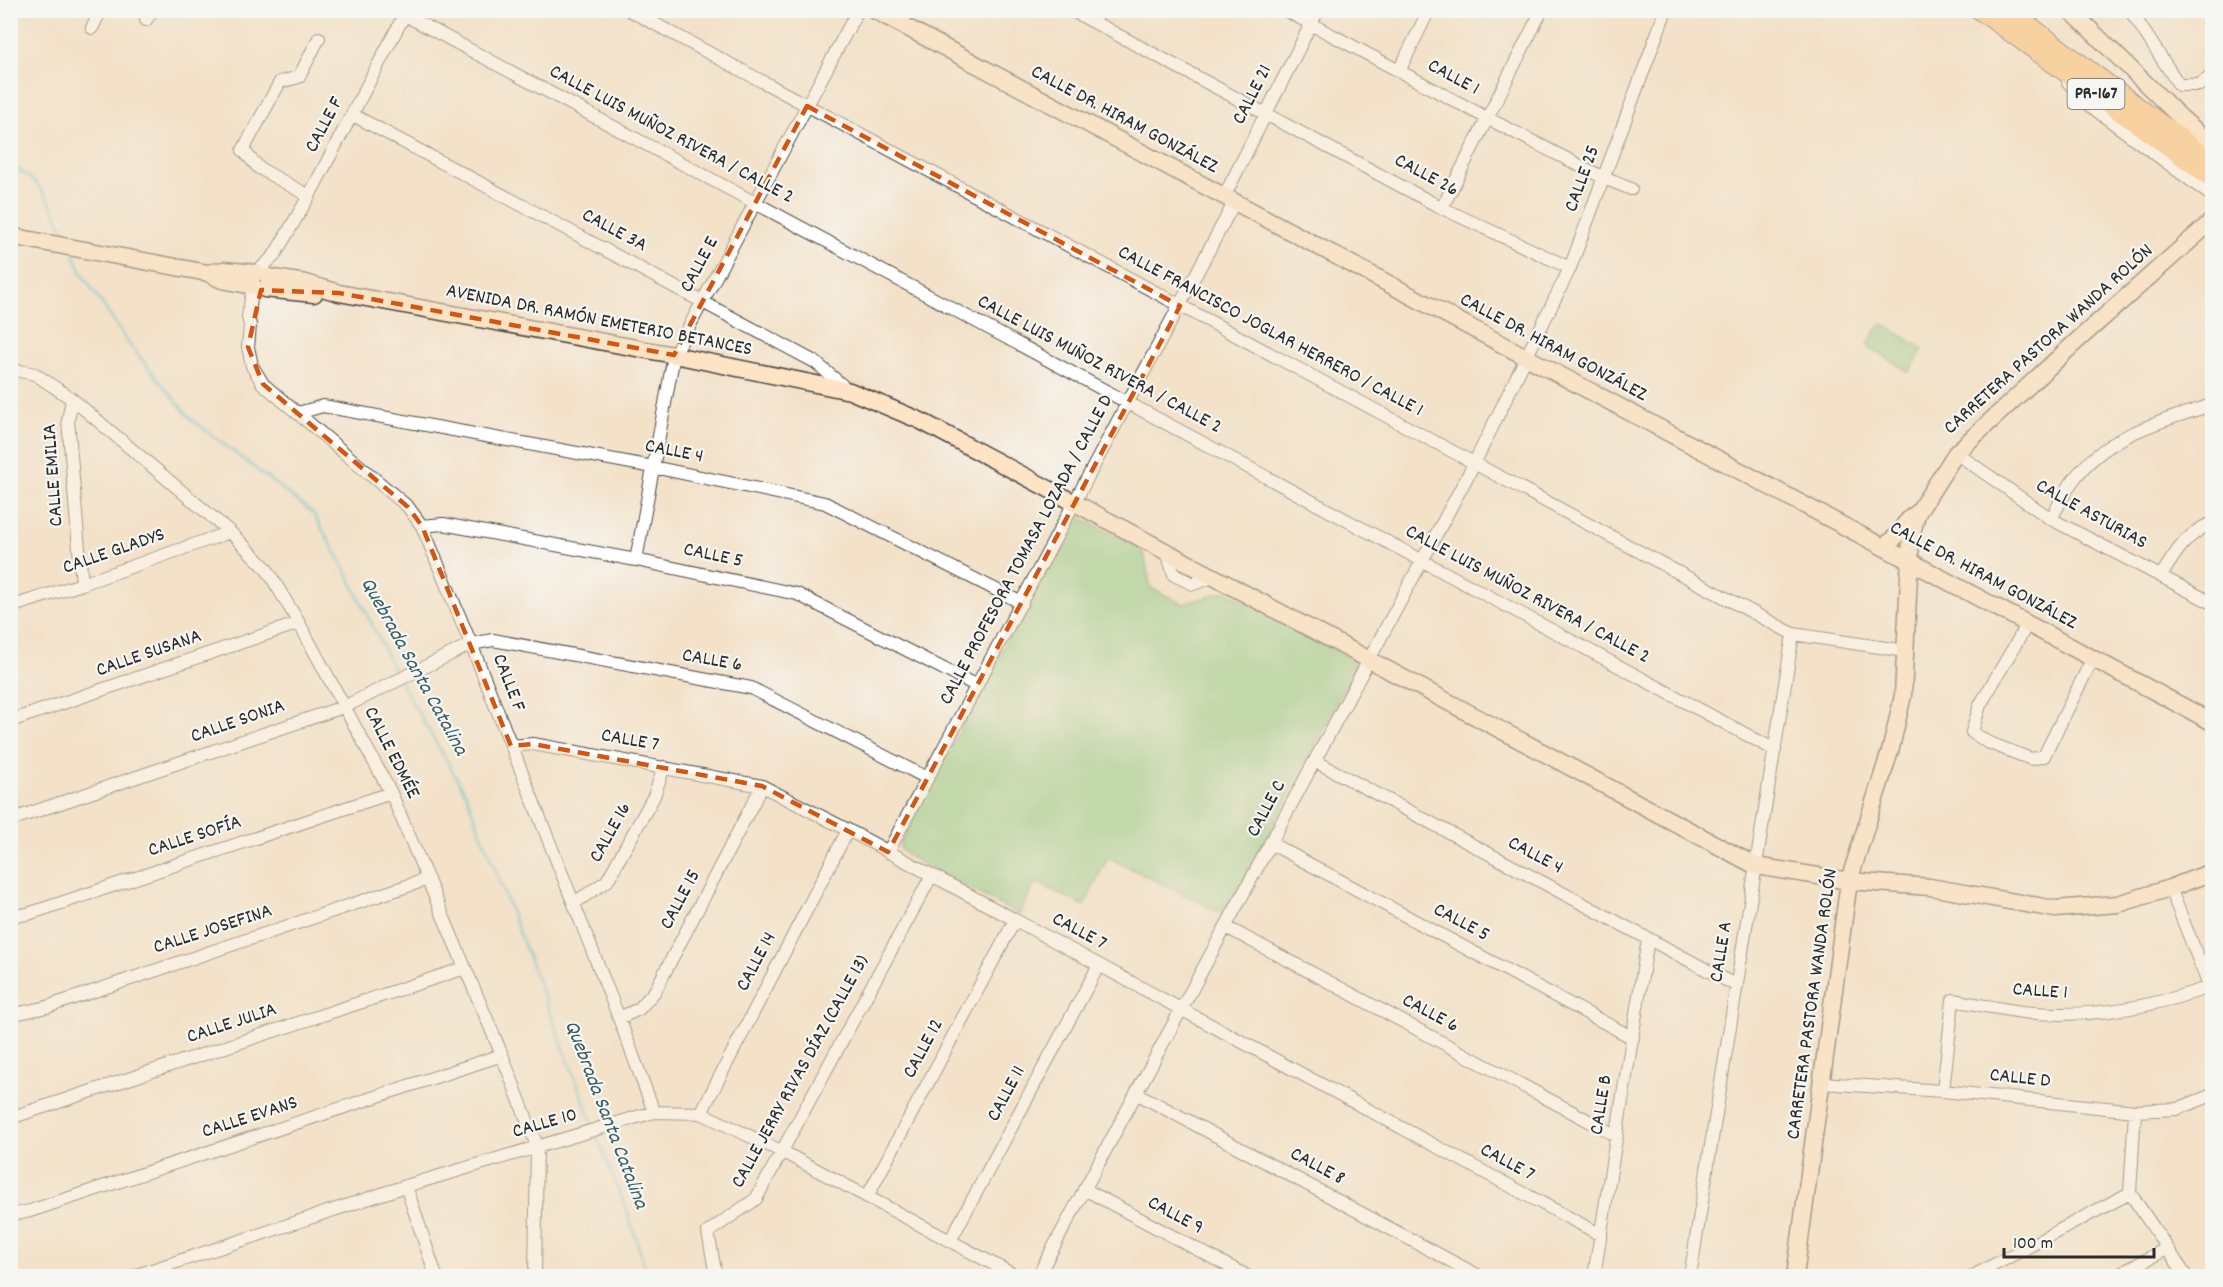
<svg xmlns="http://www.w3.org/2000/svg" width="2223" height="1287" viewBox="0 0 2223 1287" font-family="Dekko,sans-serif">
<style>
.green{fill:#87cb85;stroke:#597b58;stroke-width:1.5}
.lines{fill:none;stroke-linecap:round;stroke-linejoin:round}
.stream{stroke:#51bdcb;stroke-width:3}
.street-casing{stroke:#494643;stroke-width:14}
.secondary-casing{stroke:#494643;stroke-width:19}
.primary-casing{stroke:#494643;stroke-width:20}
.street{stroke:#fff;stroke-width:12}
.secondary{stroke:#fee4c5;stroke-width:16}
.primary{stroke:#fdbc6f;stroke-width:18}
.marked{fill:none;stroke:#d5540f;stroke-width:4.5;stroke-dasharray:12 8;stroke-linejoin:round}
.labels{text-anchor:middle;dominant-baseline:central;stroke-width:4.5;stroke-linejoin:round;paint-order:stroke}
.shield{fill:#f6f6f2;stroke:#686867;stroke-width:1.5}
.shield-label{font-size:18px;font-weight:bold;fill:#2b2b2b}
.street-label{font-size:20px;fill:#2b2b2b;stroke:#f6f6f2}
.water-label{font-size:21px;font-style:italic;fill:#385e63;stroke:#f6f6f2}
</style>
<rect width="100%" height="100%" fill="#f6f6f2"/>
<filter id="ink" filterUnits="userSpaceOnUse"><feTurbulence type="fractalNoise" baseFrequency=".0167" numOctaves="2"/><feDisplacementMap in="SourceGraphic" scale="12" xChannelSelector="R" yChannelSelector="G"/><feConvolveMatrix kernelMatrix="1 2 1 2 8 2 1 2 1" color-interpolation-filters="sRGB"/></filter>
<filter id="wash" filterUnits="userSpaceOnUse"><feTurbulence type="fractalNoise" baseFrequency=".008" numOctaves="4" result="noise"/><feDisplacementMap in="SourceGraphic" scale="24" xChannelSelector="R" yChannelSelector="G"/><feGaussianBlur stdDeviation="1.35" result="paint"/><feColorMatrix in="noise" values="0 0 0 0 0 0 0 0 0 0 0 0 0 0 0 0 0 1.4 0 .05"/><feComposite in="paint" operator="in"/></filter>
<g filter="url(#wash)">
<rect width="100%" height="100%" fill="#f3e1c8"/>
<!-- green -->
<path class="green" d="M1881 323 1923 349 1909 372 1867 346Z
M1075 517 1082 518 1143 550 1151 588 1183 604 1226 591 1348 657 1353 663 1354 670 1227 916 1108 857 1084 906 1036 882 1019 915 906 855 900 849V844L1070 520Z"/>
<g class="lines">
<!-- stream -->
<path class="stream" d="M10 166C44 179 54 210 68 241
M74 255 83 275 129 344 191 419 313 513 345 569 397 676
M400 681 466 794 593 1125
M595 1132 627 1211 648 1276"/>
</g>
</g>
<g filter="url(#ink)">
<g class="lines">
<!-- street casing -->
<g class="street-casing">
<path id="street" d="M629 10 1793 634 1906 651
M1071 10 1442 208 1570 268
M1285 10 1487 118 1604 178 1631 189
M2130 10 2179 85H2199L2212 76
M405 15 1775 750
M146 20 153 10
M901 24 908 10
M92 28 101 10
M1399 71 1429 10
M2068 82 2089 105 2212 196
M353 115 815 362 849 391
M309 196 259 168 243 150 280 82 299 77 319 38
M1224 197 1318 10
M1442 208 1542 10
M256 273 274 256 309 196 407 10
M253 286 248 317 250 325 248 347 252 366 263 384 408 507 422 526 471 644 619 1018 654 1112
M10 369 35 374 72 399 230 532 266 568 299 623 391 793 502 1055 537 1146 535 1276
M72 399 68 420 82 584
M298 413 323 406 653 467 825 503 1022 603
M1956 453 2051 519 2212 603
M2051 519C2058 507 2064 493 2072 482 2105 435 2161 421 2212 405
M422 526 443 524 636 560 797 594 977 686
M1167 552 1174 575 1193 584 1213 577
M636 560 674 355 858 10
M2161 576C2175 553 2187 533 2212 523
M10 607 82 584 230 532
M2028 623 1980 705 1972 732 1987 742 2031 759 2044 756 2093 658
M10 721 299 623
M511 746 533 744 762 786 848 830 1601 1235
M1315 761 1737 986
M10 820 346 706 471 644 493 640 751 688 927 778
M1270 843 1633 1038
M888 852 1234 203
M2170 888 2212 993
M574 903 607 881 654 796 664 767
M10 916 28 914 391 793
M1226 927 1617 1136
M10 1015 47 1007 428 879
M619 1018 639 1009 655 991 762 786
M1821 1083 1943 1091 2135 1111 2177 1109 2212 1095
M1943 1091 1953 1000C1976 1004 1999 1009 2022 1012 2087 1019 2151 1008 2212 986
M1136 1093 1479 1276
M701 1113 848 830
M10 1118 465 968
M406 1186 436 1276
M1084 1189 1247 1276
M2130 1193 2186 1276
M2130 1193 2135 1111
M867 1197 1015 920
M10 1215 30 1211 502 1055
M950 1241 1099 965
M134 1276 406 1186 654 1112 701 1113 783 1152 1016 1276
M716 1276 708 1232 756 1199 932 875
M1038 1276 1474 464 1570 268 1666 10
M1594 1276 1648 939
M1690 1276 1793 634
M1973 1276 2130 1193
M2116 1276 2166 1249"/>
</g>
<!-- secondary casing -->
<g class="secondary-casing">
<path id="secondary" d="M874 10 2212 722
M2070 10 2180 117 2212 145
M10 236 208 273 222 280 253 286
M212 272 224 270 256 273
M268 277 305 283 339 293 674 355 850 391 921 421 1756 866 1849 881 1930 887 2055 909 2118 904 2170 888 2212 872
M264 289 314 294
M1883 546C1899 540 1901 522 1916 514
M1795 1276 1849 881 1891 748 1903 695 1911 537 1917 514 1956 453 2079 339 2212 221"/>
</g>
<!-- primary casing -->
<g class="primary-casing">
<path id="primary" d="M1979 10 2212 178
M2009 10 2212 162"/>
</g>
<!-- street -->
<use href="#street" class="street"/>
<!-- secondary -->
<use href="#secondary" class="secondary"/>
<!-- primary -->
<use href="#primary" class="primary"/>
</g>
</g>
<!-- marked area -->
<path d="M0 0H2223V1287H0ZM807 106 1180 306 888 852 762 786 533 744 511 746 422 526 408 507 263 384 248 347 261 290 339 293 674 355Z" fill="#f3e1c8" fill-opacity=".55" fill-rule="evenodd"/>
<path class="marked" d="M807 106 1180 306 888 852 762 786 533 744 511 746 422 526 408 507 263 384 248 347 261 290 339 293 674 355Z"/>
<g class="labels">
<!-- shield labels -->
<rect class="shield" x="2067.5" y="79" width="57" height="30" rx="4.5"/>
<g class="shield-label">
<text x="2096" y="94">PR-167</text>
</g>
<!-- street labels -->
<g class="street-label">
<text transform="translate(1453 78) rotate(28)">CALLE 1</text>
<text transform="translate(1253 95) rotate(-63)">CALLE 21</text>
<text transform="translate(1124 120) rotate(28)">CALLE DR. HIRAM GONZÁLEZ</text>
<text transform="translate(325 125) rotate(-62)">CALLE F</text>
<text transform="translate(671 135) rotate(28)">CALLE LUIS MUÑOZ RIVERA / CALLE 2</text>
<text transform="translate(1426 176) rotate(28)">CALLE 26</text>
<text transform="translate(1583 179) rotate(-70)">CALLE 25</text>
<text transform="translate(614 231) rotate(28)">CALLE 3A</text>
<text transform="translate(700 265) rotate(-62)">CALLE E</text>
<text transform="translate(599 321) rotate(11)">AVENIDA DR. RAMÓN EMETERIO BETANCES</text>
<text transform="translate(1270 332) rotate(28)">CALLE FRANCISCO JOGLAR HERRERO / CALLE 1</text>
<text transform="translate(2049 340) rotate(-42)">CARRETERA PASTORA WANDA ROLÓN</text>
<text transform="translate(1553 348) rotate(28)">CALLE DR. HIRAM GONZÁLEZ</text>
<text transform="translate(1099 365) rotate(28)">CALLE LUIS MUÑOZ RIVERA / CALLE 2</text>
<text transform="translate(674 452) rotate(11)">CALLE 4</text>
<text transform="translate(54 475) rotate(-94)">CALLE EMILIA</text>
<text transform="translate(2091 515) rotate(29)">CALLE ASTURIAS</text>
<text transform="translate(1027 550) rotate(-62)">CALLE PROFESORA TOMASA LOZADA / CALLE D</text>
<text transform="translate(114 552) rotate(-19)">CALLE GLADYS</text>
<text transform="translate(713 556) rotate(12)">CALLE 5</text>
<text transform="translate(1983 576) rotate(28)">CALLE DR. HIRAM GONZÁLEZ</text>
<text transform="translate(1527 595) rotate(28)">CALLE LUIS MUÑOZ RIVERA / CALLE 2</text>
<text transform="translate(149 654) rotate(-19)">CALLE SUSANA</text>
<text transform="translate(712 661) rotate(10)">CALLE 6</text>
<text transform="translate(508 683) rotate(69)">CALLE F</text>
<text transform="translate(238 722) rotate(-19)">CALLE SONIA</text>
<text transform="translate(630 741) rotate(10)">CALLE 7</text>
<text transform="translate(391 753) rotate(63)">CALLE EDMÉE</text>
<text transform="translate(1267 809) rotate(-62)">CALLE C</text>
<text transform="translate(611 833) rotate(-61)">CALLE 16</text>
<text transform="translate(195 837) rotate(-18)">CALLE SOFÍA</text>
<text transform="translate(1535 856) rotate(28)">CALLE 4</text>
<text transform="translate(681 900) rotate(-62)">CALLE 15</text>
<text transform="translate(1461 923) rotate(28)">CALLE 5</text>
<text transform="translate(213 930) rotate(-18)">CALLE JOSEFINA</text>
<text transform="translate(1079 932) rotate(28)">CALLE 7</text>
<text transform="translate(1722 952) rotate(-81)">CALLE A</text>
<text transform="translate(757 962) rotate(-62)">CALLE 14</text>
<text transform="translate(2040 992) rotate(4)">CALLE 1</text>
<text transform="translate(1813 1004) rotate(-82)">CARRETERA PASTORA WANDA ROLÓN</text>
<text transform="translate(1430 1014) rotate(28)">CALLE 6</text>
<text transform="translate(232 1024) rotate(-18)">CALLE JULIA</text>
<text transform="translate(924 1049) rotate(-62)">CALLE 12</text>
<text transform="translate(801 1072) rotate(-61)">CALLE JERRY RIVAS DÍAZ (CALLE 13)</text>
<text transform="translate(2020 1079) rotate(6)">CALLE D</text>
<text transform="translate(1007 1094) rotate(-62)">CALLE 11</text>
<text transform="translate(1602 1105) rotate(-81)">CALLE B</text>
<text transform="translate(250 1118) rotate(-18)">CALLE EVANS</text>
<text transform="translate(545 1124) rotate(-16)">CALLE 10</text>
<text transform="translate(1507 1163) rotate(28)">CALLE 7</text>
<text transform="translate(1317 1167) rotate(28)">CALLE 8</text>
<text transform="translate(1175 1216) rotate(28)">CALLE 9</text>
</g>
<!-- water labels -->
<g class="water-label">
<text transform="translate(413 667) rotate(61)">Quebrada Santa Catalina</text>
<text transform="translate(605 1115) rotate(69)">Quebrada Santa Catalina</text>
</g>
</g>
<!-- margin -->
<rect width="2223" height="1287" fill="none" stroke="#f6f6f2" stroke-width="36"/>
<!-- scale -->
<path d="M2004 1248v9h150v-9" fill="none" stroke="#2b2b2b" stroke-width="3"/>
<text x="2013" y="1248" font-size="18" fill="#2b2b2b" stroke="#f6f6f2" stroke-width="4.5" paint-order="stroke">100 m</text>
</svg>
